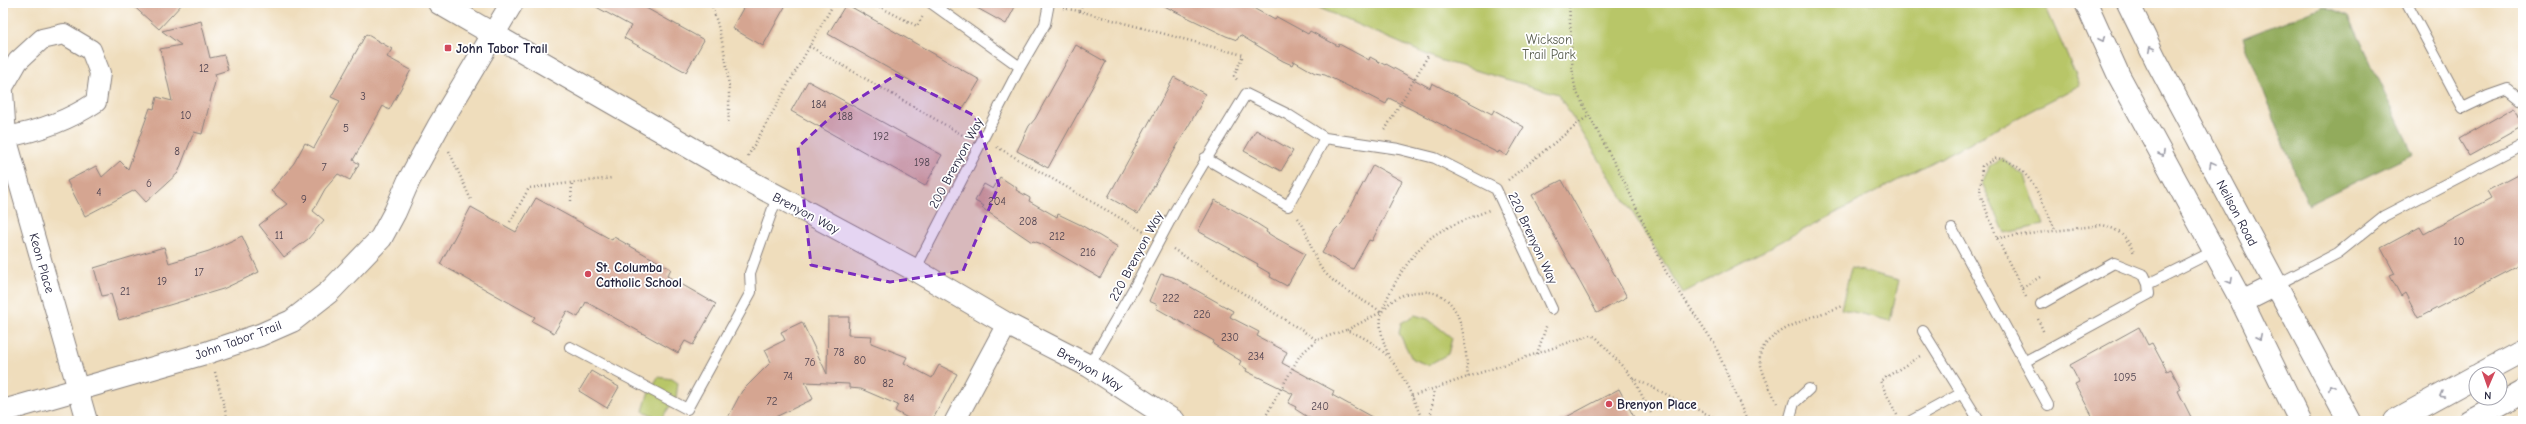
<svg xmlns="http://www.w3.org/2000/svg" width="2526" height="424" viewBox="0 0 2526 424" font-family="'Comic Neue',sans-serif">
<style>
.green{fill:#b8c668;stroke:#6d7452}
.forest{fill:#92ab5c;stroke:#5a664c}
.building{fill:#d5a591}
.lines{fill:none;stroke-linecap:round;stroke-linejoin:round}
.lane-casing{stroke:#88807c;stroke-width:12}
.street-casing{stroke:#88807c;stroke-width:22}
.secondary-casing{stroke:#88807c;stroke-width:24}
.path{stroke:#88807c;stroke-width:2.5;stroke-dasharray:1 3;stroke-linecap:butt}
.lane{stroke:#fff;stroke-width:10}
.street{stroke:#fff;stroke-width:20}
.secondary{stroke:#fff;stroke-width:22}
.oneway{stroke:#9c9ca7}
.marked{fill:#7b2cbf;fill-opacity:0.2;stroke:#7b2cbf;stroke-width:3;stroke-dasharray:8 5;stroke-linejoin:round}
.poi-dot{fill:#d1495b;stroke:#fff;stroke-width:1.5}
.labels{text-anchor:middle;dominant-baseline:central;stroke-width:3.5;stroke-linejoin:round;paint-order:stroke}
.number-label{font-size:11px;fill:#4f4350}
.park-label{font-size:13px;fill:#565b4b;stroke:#fff}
.poi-label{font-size:13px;font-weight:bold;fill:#22223b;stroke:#fff;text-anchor:start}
.street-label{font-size:13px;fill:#22223b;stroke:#fff}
</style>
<rect width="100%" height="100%" fill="#fff"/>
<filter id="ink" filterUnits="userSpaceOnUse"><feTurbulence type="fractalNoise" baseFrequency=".025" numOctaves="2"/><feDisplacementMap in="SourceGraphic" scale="8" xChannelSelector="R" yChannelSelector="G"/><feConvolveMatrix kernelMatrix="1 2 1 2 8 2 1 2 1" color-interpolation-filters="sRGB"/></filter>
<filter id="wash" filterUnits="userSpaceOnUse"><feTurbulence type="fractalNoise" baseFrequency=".012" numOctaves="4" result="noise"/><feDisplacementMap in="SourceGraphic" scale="16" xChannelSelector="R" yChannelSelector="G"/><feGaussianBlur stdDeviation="0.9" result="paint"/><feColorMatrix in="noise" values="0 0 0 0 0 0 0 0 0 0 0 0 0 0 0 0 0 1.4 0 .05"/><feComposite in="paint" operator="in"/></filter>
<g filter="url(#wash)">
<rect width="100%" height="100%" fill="#efddbc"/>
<!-- green -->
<path class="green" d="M1308 3H2044L2080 85 1683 293 1558 94 1439 60Z
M2002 159 2025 176 2043 225 2005 233 1982 183 1989 167Z
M1851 268 1899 280 1890 321 1841 309Z
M1415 315 1428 319 1452 338 1448 354 1428 365 1412 359 1399 333 1401 323Z
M658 377 672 379 678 383 676 398 661 419 643 411 648 394Z"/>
<!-- forest -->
<path class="forest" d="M2324 6 2349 16 2413 154 2308 205 2243 38Z"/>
<g id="blocks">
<!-- building -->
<path class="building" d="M130 3H183L159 29Z
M589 3H637L704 40 686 72 624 38 631 26Z
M746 3H787L763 46 732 28Z
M968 3H1017L1006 24Z
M1158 3H1244L1275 20 1277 17 1308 34 1310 31 1338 46 1339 44 1369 60 1370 57 1385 65 1386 64 1430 88 1432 83 1492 114 1494 110 1524 127 1507 156 1499 151 1498 153 1389 98 1386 104 1355 88 1354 89 1325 75 1315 73 1294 61 1292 65 1283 61 1240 35 1237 40 1226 36Z
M846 4 980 80 962 110 828 34Z
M201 21 210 58 224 55 228 70 215 74 216 78 202 134 194 132 178 173 146 202 135 190 85 216 67 181 96 166 102 177 120 161 128 169 150 108 154 109 157 97 172 101 160 49 181 45 162 31Z
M366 34 392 49 387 57 411 70 389 110 383 106 353 160 359 164 350 180 338 174 325 189 313 211 324 220 308 239 284 257 259 225 287 204 271 191 294 163 305 143 314 148 340 101 331 97Z
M1076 45 1106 62 1048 168 1017 151 1029 126 1035 119Z
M1174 77 1205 94 1200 103 1201 104 1138 214 1108 197Z
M808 81 942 155 925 186 791 111Z
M2515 107 2523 126 2469 156 2459 139Z
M1256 130 1293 151 1281 171 1244 151Z
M1373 165 1402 181 1372 241 1369 240 1353 269 1322 253 1335 230 1342 223Z
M2523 172V263L2418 318 2405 293 2401 296 2390 276 2395 274 2381 248 2420 227 2424 234 2491 198 2487 191Z
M1000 177 1017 188 1016 190 1030 198 1029 201 1057 217 1058 214 1081 225 1118 247 1100 278 1042 244 1033 241 1032 242 982 208 984 206 975 201 984 184 993 189Z
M1562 180 1627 297 1597 313 1532 195Z
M536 198 612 240 614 237 671 269 667 276 716 304 693 345 685 341 678 353 586 302 578 317 567 311 554 333 532 321 535 317 440 264 471 207 516 232Z
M1215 200 1248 218 1267 230 1266 232 1274 237 1305 254 1287 286 1270 277 1271 274 1257 266 1258 264 1198 231Z
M242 236 259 272 223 289 119 320 111 294 102 296 94 268 164 247 169 263 209 251Z
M1161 274 1173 277 1233 311 1230 317 1259 332 1257 336 1287 352 1282 363 1334 391 1332 395 1379 421H1314L1295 409 1296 407 1288 403 1293 394 1246 371 1247 369 1239 365 1241 361 1213 344 1214 341 1156 308 1158 305 1149 301Z
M828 317H849L848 335 872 336 871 343 907 357 904 363 932 378 939 365 957 374 932 421H913L895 411 898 405 861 389 849 388V384L805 382 813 399 767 421H726L742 391 771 362 765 350 785 340 781 332 802 322 827 374Z
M2139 327 2148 345 2152 343 2167 371 2171 369 2181 389 2178 391 2193 421H2095L2075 384 2079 382 2070 365Z
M591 371 619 387 607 408 579 391Z
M1619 389 1636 421H1559Z"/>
</g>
</g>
<g filter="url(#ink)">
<use href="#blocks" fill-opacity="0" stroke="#88807c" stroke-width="1"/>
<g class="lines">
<!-- lane casing -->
<g class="lane-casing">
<path id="lane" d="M931 3 1020 67
M2407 3 2463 108 2488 96 2508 89 2523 101
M1205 158 1288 206 1325 138
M1952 229 2048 405
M915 270 1020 67 1045 24 1049 3
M2276 285 2338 253 2384 216 2523 144
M2041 304 2114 263 2144 275 2148 284
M1923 331 1979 421
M570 347 687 409 751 292 750 273 777 197
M2024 362 2149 294 2148 284 2214 251
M1089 366 1135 286 1176 209 1246 94 1287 114 1325 138 1399 149 1435 158 1496 189 1552 309
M1789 421 1794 403 1809 389
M1911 421 1962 393"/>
</g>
<!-- street casing -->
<g class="street-casing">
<path id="street" d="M3 87 18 61 42 39 64 34 91 50 100 73 96 102C68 121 39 131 6 137
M3 92 6 137 87 421
M955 421 1007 324"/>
</g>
<!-- secondary casing -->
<g class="secondary-casing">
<path id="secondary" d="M439 3 738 175 915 270 1007 324 1089 366 1174 421
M2086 3 2119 76 2242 302 2300 421
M2128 3 2156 60 2349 421
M2242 302 2276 285
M2480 374 2523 351
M3 411 209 352 260 335 292 321 329 292 381 238 395 212 409 180 438 127 512 3
M2394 421 2476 376
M2469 421 2523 391"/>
</g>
<!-- path -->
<path class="path" d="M711 3C725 46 732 80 728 125
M872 3 917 26 923 16
M1569 3 1573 77 1576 91 1625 183 1666 272 1714 343 1747 421
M1063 8 1079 11 1084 3
M1079 11 1243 55 1234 76 1238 81
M809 46 966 137
M1385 130 1429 54
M997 147 1146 233
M449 151 471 200
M748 156 834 3
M1508 180 1589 115
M571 201 572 183
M1298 218C1308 231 1310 248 1318 263 1328 283 1363 300 1382 312
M510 222 529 188 612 178
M1997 238 2102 225C2119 229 2127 237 2134 253
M1173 249 1317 340 1346 330C1395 348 1403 377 1423 421
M2022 288 2040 277
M2026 297 1997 238 1980 194 1982 166 1997 158C2031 164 2042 203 2056 231
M1386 307C1394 297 1405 293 1418 292 1466 287 1465 346 1468 379
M2038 319 2044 333
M1347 330 1383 311
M1388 354C1383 341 1378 326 1382 312 1389 288 1413 251 1433 236 1449 225 1471 218 1489 210
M1537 354 1547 324
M215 372 228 421
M1633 378 1721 421
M1412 396 1591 335 1596 337 1633 378 1652 415
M1777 403C1772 393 1759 368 1760 357 1762 330 1822 314 1843 306
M1897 415 1880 381 1920 356
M2058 420V421
M1263 421 1300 355 1317 340
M1430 421 1434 390"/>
<!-- lane -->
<use href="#lane" class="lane"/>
<!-- street -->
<use href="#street" class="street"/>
<!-- secondary -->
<use href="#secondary" class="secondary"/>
</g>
<!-- one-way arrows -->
<defs><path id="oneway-chevron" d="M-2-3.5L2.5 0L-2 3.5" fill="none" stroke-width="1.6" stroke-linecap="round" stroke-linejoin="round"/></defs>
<g class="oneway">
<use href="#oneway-chevron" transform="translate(2102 39) rotate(65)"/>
<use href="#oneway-chevron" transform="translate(2151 49) rotate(-116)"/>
<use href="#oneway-chevron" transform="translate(2162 154) rotate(61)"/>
<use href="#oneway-chevron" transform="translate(2212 164) rotate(-118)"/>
<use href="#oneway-chevron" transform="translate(2230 281) rotate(61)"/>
<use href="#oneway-chevron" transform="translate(2259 337) rotate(64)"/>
<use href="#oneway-chevron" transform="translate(2331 387) rotate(-118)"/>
<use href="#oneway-chevron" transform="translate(2442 395) rotate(151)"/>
</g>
</g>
<!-- marked area -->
<path class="marked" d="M896 75 975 116 999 185 963 271 890 282 811 265 798 147 834 114Z"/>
<!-- markers -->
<g class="poi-dot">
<rect x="444" y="44" width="8" height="8" rx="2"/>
<circle cx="588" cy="274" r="4"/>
<circle cx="1609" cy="404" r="4"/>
</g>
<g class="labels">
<!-- number labels -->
<g class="number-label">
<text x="204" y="68">12</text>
<text x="363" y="96">3</text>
<text x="819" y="104">184</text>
<text x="186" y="115">10</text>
<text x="845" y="116">188</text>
<text x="346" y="128">5</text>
<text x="881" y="136">192</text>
<text x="177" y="151">8</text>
<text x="922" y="162">198</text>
<text x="324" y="167">7</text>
<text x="149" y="183">6</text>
<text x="99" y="192">4</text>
<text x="304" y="199">9</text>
<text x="997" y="201">204</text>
<text x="1028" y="221">208</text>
<text x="279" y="235">11</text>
<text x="1057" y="236">212</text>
<text x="2459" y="241">10</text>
<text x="1088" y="252">216</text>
<text x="199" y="272">17</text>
<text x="162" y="281">19</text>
<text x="125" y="291">21</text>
<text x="1171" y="298">222</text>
<text x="1202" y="314">226</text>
<text x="1230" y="337">230</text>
<text x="839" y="352">78</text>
<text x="1256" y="356">234</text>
<text x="860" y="360">80</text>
<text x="810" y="362">76</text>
<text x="788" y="376">74</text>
<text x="2125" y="377">1095</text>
<text x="888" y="383">82</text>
<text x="909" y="398">84</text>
<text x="772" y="401">72</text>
<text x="1320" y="406">240</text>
</g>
<!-- park labels -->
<g class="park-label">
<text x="1549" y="39">Wickson<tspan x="1549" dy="15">Trail Park</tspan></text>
</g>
<!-- poi labels -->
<g class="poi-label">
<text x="456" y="48">John Tabor Trail</text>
<text x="596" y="267">St. Columba<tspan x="596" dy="15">Catholic School</tspan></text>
<text x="1617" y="404">Brenyon Place</text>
</g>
<!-- street labels -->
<g class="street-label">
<text transform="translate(956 163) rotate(-62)">200 Brenyon Way</text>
<text transform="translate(806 213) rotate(28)">Brenyon Way</text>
<text transform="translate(2237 213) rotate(62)">Neilson Road</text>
<text transform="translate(1533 238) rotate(65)">220 Brenyon Way</text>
<text transform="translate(1136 256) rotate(-62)">220 Brenyon Way</text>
<text transform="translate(42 263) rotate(74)">Keon Place</text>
<text transform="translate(238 340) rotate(-20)">John Tabor Trail</text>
<text transform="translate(1090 369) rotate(30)">Brenyon Way</text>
</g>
</g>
<!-- margin -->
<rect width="2526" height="424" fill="none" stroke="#fff" stroke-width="16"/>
<!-- north arrow -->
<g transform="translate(2488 386) rotate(182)"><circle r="19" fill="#ffffff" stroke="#a7a7b1"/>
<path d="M0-3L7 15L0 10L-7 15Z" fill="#d1495b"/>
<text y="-6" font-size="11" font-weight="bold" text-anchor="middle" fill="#22223b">N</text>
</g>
</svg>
